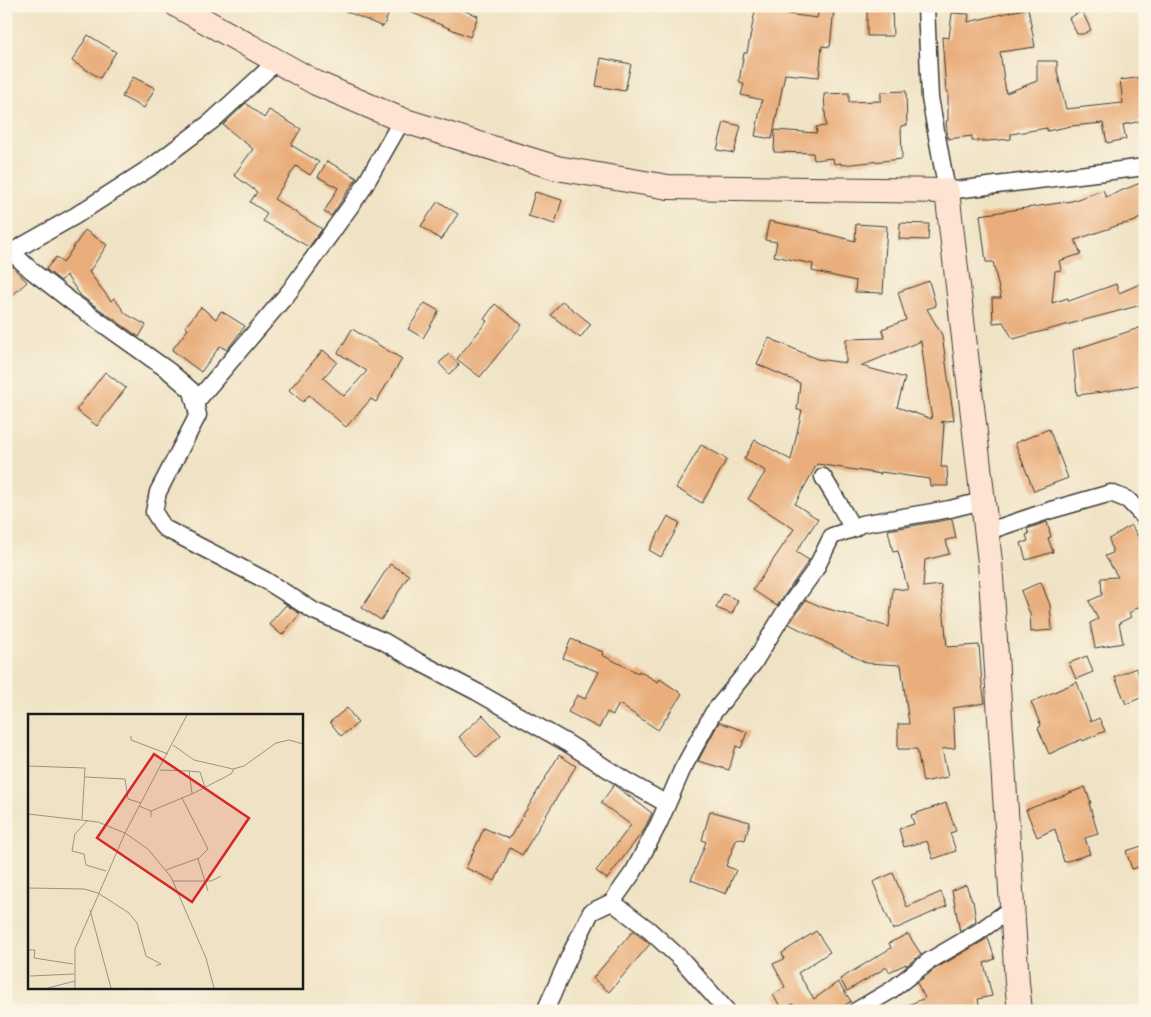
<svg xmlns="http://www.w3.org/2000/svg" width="1151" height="1017" viewBox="0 0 1151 1017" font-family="Itim,sans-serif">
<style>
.building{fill:#e9ae7b;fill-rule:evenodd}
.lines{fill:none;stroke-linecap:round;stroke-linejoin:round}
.street-casing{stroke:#3c3a35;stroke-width:19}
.secondary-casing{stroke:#3c3a35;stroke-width:26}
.street{stroke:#fff;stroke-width:16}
.secondary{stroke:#fee3d2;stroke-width:24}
.inset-road{fill:none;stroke:#9b9381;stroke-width:1}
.view{fill:#d62828;fill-opacity:0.15;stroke:#d62828;stroke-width:2.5}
.inset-edge{fill:none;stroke:#1c1c1c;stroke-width:2.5}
</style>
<rect width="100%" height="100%" fill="#fcf5e5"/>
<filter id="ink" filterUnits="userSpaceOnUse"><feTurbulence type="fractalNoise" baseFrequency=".02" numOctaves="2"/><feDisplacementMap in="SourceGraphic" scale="10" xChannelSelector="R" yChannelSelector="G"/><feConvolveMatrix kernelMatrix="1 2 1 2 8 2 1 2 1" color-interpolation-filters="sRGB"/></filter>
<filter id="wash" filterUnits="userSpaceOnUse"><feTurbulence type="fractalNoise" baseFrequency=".0096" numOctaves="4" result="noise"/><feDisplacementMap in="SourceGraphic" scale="20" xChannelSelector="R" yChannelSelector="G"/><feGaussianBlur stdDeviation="1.12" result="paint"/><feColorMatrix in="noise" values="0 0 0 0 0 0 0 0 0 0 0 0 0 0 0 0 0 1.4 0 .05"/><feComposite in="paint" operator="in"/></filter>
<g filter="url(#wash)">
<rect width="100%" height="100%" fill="#f0e3c5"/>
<g id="blocks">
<!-- building -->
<path class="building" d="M334 6H392L383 27Z
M396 6H453L478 16 470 37Z
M756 6H789L787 14 817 18 819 7 834 9 830 47 822 46 819 77 785 74 772 139 755 136 762 100 741 95 744 84 739 81 744 53H747Z
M867 6H892L893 36H867Z
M1028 8 1035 47 1000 52 1006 93 1037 81V61H1057V71L1066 109 1123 103 1120 80 1145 77V120L1123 125 1126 139 1107 143 1103 123 1071 126 1047 131V128L1011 134V139L988 141H972V136L948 139 946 121 948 120V91H946L942 37 949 38 952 13 969 14 968 22Z
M1082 11 1091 30 1083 34H1077L1069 18Z
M88 35 116 52 100 78 72 61Z
M601 58 631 64 625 91 596 86Z
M133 77 155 88 144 108 122 97Z
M906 91 907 125 901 126 902 159 841 165V163L834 164 833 158 814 160 813 153 774 152 775 130 817 133 816 127 826 126 824 94 849 93V102L881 101V92Z
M246 103 264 118 269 110 301 129 291 145 319 162 310 175 296 166 274 199 322 229 309 247 263 221 267 213 250 202 257 192 234 175 253 149 223 125Z
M724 122 741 126 734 153 717 150Z
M327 161 357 178 331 216 324 212 338 188 318 177Z
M1145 181V216L1136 220V221L1119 225 1075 240 1081 254 1059 261 1061 270 1055 271 1052 303 1068 298 1069 301 1116 284 1119 293 1140 284 1145 295V304L1013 339 1003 322 993 323 992 298H1001L993 262H986L980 215 1072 201 1103 190 1106 197Z
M535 192 562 200 555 224 528 216Z
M438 201 458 214 441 240 421 226Z
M769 221 819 231V232L855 241 856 224 887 226 883 293 855 292 856 281 812 271 813 264 774 256 777 242 765 240Z
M900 223 929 224 928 240 899 239Z
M85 230 107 245 89 272 111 301 114 298 126 314 146 325 139 337 81 296 66 275 61 281 46 269 56 257 63 263Z
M10 264 27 282 6 301V265Z
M929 281 936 306 927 309 942 335 954 420 941 422 944 423 941 467H947L948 486H930L929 479 881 472V474L817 464 795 504 818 519 796 552 809 560 777 606 753 590 794 529 748 499 766 471 744 459 755 440 791 460 802 410H797L800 383 757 364 769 338 817 359 846 363V339L885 338 882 329 906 320 898 292ZM921 341 928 395 932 419 897 407 905 378 861 366Z
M562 301 591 324 580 338 551 315Z
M425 303 439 311 423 338 408 329Z
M495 304 522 325 480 377 457 359 487 321 484 319Z
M201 307 216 319 221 311 245 326 227 350 220 346 201 372 172 350 188 329 185 327Z
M1145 326V384L1103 392 1077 395 1073 350Z
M352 329 402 359 376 402 371 399 346 427 309 395 303 402 289 390 323 350 337 362 323 378 344 396 367 371 338 353Z
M449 354 459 365 449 374 439 363Z
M105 372 126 388 97 426 76 410Z
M1049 429 1068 478 1034 491 1015 443Z
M701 445 727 459 702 503 676 488Z
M668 516 680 523 661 557 649 550Z
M952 519 956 538 946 540 949 554 925 560 923 587 941 585 947 647 979 645 982 684 985 703 953 708 955 748 942 749 948 777 923 782 917 749H898V724H909L901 665 867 663 789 624 806 600 822 607 889 627 893 588 908 590 898 551 893 552 888 530Z
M1047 522 1051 537 1048 538 1053 552 1026 560 1021 543 1028 541 1026 535 1029 534 1027 529Z
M1131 525 1145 547V603L1129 613 1131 617 1119 623 1123 643 1095 648 1090 623 1098 619 1089 601 1102 595 1101 578 1118 577 1105 556 1113 553 1109 539Z
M390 564 409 575 381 620 362 608Z
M1041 582 1050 605 1052 630 1031 632 1030 614 1021 591Z
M723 594 738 600 732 614 716 608Z
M286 605 300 614 282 635 269 624Z
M571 639 603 652 602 655 638 673 639 671 658 682 660 679 682 694 658 730 619 704 613 715 607 712 599 728 568 712 577 695 585 699 599 672 563 658Z
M1087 656 1093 672 1076 679 1069 663Z
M1136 668 1145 690V696L1126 704 1115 677Z
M1077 682 1091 722 1099 718 1105 731 1083 741 1082 739 1049 754 1038 728 1041 726 1031 702Z
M347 708 358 723 341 736 330 722Z
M483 715 501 735 477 757 459 737Z
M719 722 747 732 741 748 736 746 729 770 698 761Z
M559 755 576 766 522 855 510 848 495 881 466 868 484 828 509 839Z
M614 785 652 813 644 830 607 879 596 871 631 825 601 803Z
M1085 787 1091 803H1089L1098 834 1085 838 1090 854 1064 862 1055 829 1037 837 1026 810Z
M946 803 956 831 950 833 956 851 933 859 927 841 904 847 899 829 914 824 911 815Z
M710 811 750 822 745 840 737 838 726 866 736 870 726 894 691 880 706 842 702 840Z
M1142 846 1145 855V865L1132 869 1126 851Z
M893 873 907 907 941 892 947 906 893 930 873 882Z
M966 885 972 901H973L976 921 960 932 952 890Z
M633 931 650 944 609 992 593 978Z
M816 931 830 952 798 973 814 999 838 982 851 1001 837 1011H796L793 1004 783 1010 773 995 785 987 773 964 784 959 782 953Z
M908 934 921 954 906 966V964L889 972 887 967 847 991 840 979 891 948 889 943Z
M988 938 995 959 984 963 992 996 978 999 980 1011H896V1010L925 998 917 983 935 969Z"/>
</g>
</g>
<g filter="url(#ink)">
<use href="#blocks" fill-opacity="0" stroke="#3c3a35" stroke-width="1"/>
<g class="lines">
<!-- street casing -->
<g class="street-casing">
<path id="street" d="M926 6 930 98 947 191 1145 167
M6 247 32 271 72 302 169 371 192 391 198 415 158 492 154 512 164 528 265 580 314 611 383 641 417 661 477 692 567 743 628 782 667 804
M6 255 75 216 154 165 212 121 277 61
M195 403 289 292 362 190 402 120
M823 477 838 502 853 529 861 524 950 509 982 501
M986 532 1051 510 1111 493 1128 500 1145 518
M612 902 649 930 682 960 727 1011
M545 1011 570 955 591 912 612 902 634 871 659 823 682 770 713 713 753 664 784 613 815 570 832 536 853 529
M856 1011 890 991 929 961 977 933 1012 908"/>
</g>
<!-- secondary casing -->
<g class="secondary-casing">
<path id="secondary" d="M178 6 316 83 402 120 557 168 668 187 947 191 990 562 1017 983 1020 1011"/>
</g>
<!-- street -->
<use href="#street" class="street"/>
<!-- secondary -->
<use href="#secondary" class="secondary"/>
</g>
</g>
<!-- overview -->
<g transform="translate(28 714)">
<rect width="275" height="275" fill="#f0e3c5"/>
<path class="inset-road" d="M159 1 97 119 120 135 143 163 178 244 186 274M103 22V26L140 40M145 31 166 46 205 55 216 52 248 29 261 26 275 30M0 52 57 54 54 105M132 56 161 57 164 79M161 57 172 58 177 73M57 63 97 65 100 85 113 89M154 84 180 135 170 145 180 177M111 92 123 97V103M123 97 166 79 203 60 206 55M0 100 70 108 97 119 47 235V274M60 106 47 120 44 137 56 140 58 151 78 157M138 156 171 144M145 167H183L193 162M0 174 56 175 70 179 101 199 109 209 118 242 133 250 128 252M62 196 83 274M0 236H7L6 244 45 250M2 262 46 260M20 274 47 267"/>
<path class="view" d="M126 40 221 104 164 188 69 124Z"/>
<rect width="275" height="275" class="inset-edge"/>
</g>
<!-- margin -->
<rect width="1151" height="1017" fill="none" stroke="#fcf5e5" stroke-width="25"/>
</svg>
